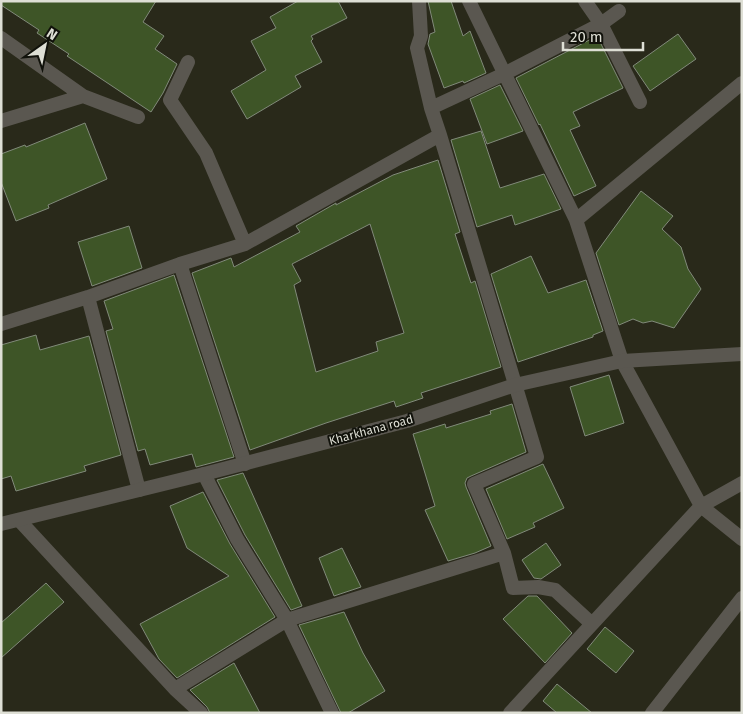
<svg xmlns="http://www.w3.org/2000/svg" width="743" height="714" viewBox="0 0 743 714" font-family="'Fira Sans',sans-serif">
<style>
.building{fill:#3e5527;stroke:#818a7a;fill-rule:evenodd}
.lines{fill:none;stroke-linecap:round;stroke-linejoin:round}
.minor{stroke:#5a5750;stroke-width:14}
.tertiary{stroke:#5a5750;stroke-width:14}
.labels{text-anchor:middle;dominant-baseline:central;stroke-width:4;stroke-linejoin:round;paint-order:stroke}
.street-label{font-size:12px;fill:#dedfd5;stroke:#11120b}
</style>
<rect width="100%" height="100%" fill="#29291a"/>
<!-- building -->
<path class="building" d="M1 1H156L143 22 164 36 155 49 177 64 163 93 151 112 67 56 69 54 37 33 39 30 1 5Z
M298 1H338L347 18 311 36 313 39 311 41 322 62 295 76 301 87 247 119 231 91 266 70 251 41 276 28 270 17Z
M428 1H451L463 36 470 31 486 73 464 83 463 81 444 88 428 44 430 34 435 32Z
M678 34 696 59 650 91 633 66Z
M597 36 623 88 573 112 580 126 570 130 596 186 574 196 540 124 539 125 516 78Z
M500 85 523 131 487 144 470 99Z
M85 123 107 179 48 205 49 208 16 221 1 182V154L25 145 26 147Z
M481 131 500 188 544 174 561 209 515 225 512 215 477 227 451 140Z
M438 160 460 232 455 234 471 283 475 281 501 367 421 393 423 398 396 407 394 401 326 423 250 450 192 273 231 258 234 267 300 232 296 226 336 203V205L393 175ZM370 224 404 333 376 342 378 351 316 372 294 285 301 281 292 264Z
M641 191 673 216 662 229 681 247 688 269 701 289 674 328 652 321 643 323 633 319 619 325 596 253Z
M129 226 142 268 92 286 78 242Z
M531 256 548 293 586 280 603 331 593 335V337L518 362 491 274Z
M174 275 234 457 196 467 192 454 150 465 145 449 138 451 106 331 113 329 104 301Z
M36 335 40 350 89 336 121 455 84 466 86 471 16 491 11 476 1 479V345Z
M609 375 624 423 585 436 570 387Z
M512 404 526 452 471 476 467 478 465 483 466 487 491 546 475 553 448 561 425 510 435 506 413 434 445 424 446 428 491 414 490 411Z
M543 464 564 508 533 523 535 527 507 539 486 489Z
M243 473 302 606 291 610 245 535 217 480Z
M203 492 230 544 275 617 177 678 159 659 140 624 229 576 187 548 170 506Z
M546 543 561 565 541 579 534 578 522 560Z
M342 548 361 587 334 596 319 558Z
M46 583 64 602 1 658V623Z
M528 596H537L572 633 545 663 503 619Z
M344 612 363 653 385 691 348 713H341L299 625Z
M605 627 634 651 616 673 587 649Z
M234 663 260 713H210L207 707 190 690Z
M557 684 592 713H557L543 701Z"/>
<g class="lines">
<!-- minor -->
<path class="minor" d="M419 1 421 36 417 48 431 108 440 135 537 457 474 484 504 553
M469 1 576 220
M585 1 601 24 640 102
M1 38 83 96 138 117
M188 62 170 100 206 153 245 244
M742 83 576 220 622 361 701 506 742 539
M431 108 504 74 601 24 619 11
M1 121 83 96
M180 264 245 464
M88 297 139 490
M1 324 88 297 180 264 245 244 440 135
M204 474 237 539 287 620 332 713
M19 520 175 689 201 713
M175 689 287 620 504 553 513 588 538 587 555 590 592 624
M510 713 701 506 742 483
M652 713 742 598"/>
<!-- tertiary -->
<path class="tertiary" d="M1 524 204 474 407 421 515 385 622 361 742 354"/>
</g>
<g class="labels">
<!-- street labels -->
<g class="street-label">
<text transform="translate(371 430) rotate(-15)">Kharkhana road</text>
</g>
</g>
<!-- border -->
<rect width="743" height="714" fill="none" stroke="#dedfd5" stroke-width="5"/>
<!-- north arrow -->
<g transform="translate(45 45) rotate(33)" stroke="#11120b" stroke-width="4" paint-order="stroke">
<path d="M0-4L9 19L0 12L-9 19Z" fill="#dedfd5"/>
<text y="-8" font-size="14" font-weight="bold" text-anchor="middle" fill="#dedfd5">N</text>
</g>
<!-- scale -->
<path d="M563 42v8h80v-8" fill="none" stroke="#dedfd5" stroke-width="2.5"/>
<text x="570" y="42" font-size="15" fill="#dedfd5" stroke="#11120b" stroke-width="4" paint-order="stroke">20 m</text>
</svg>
